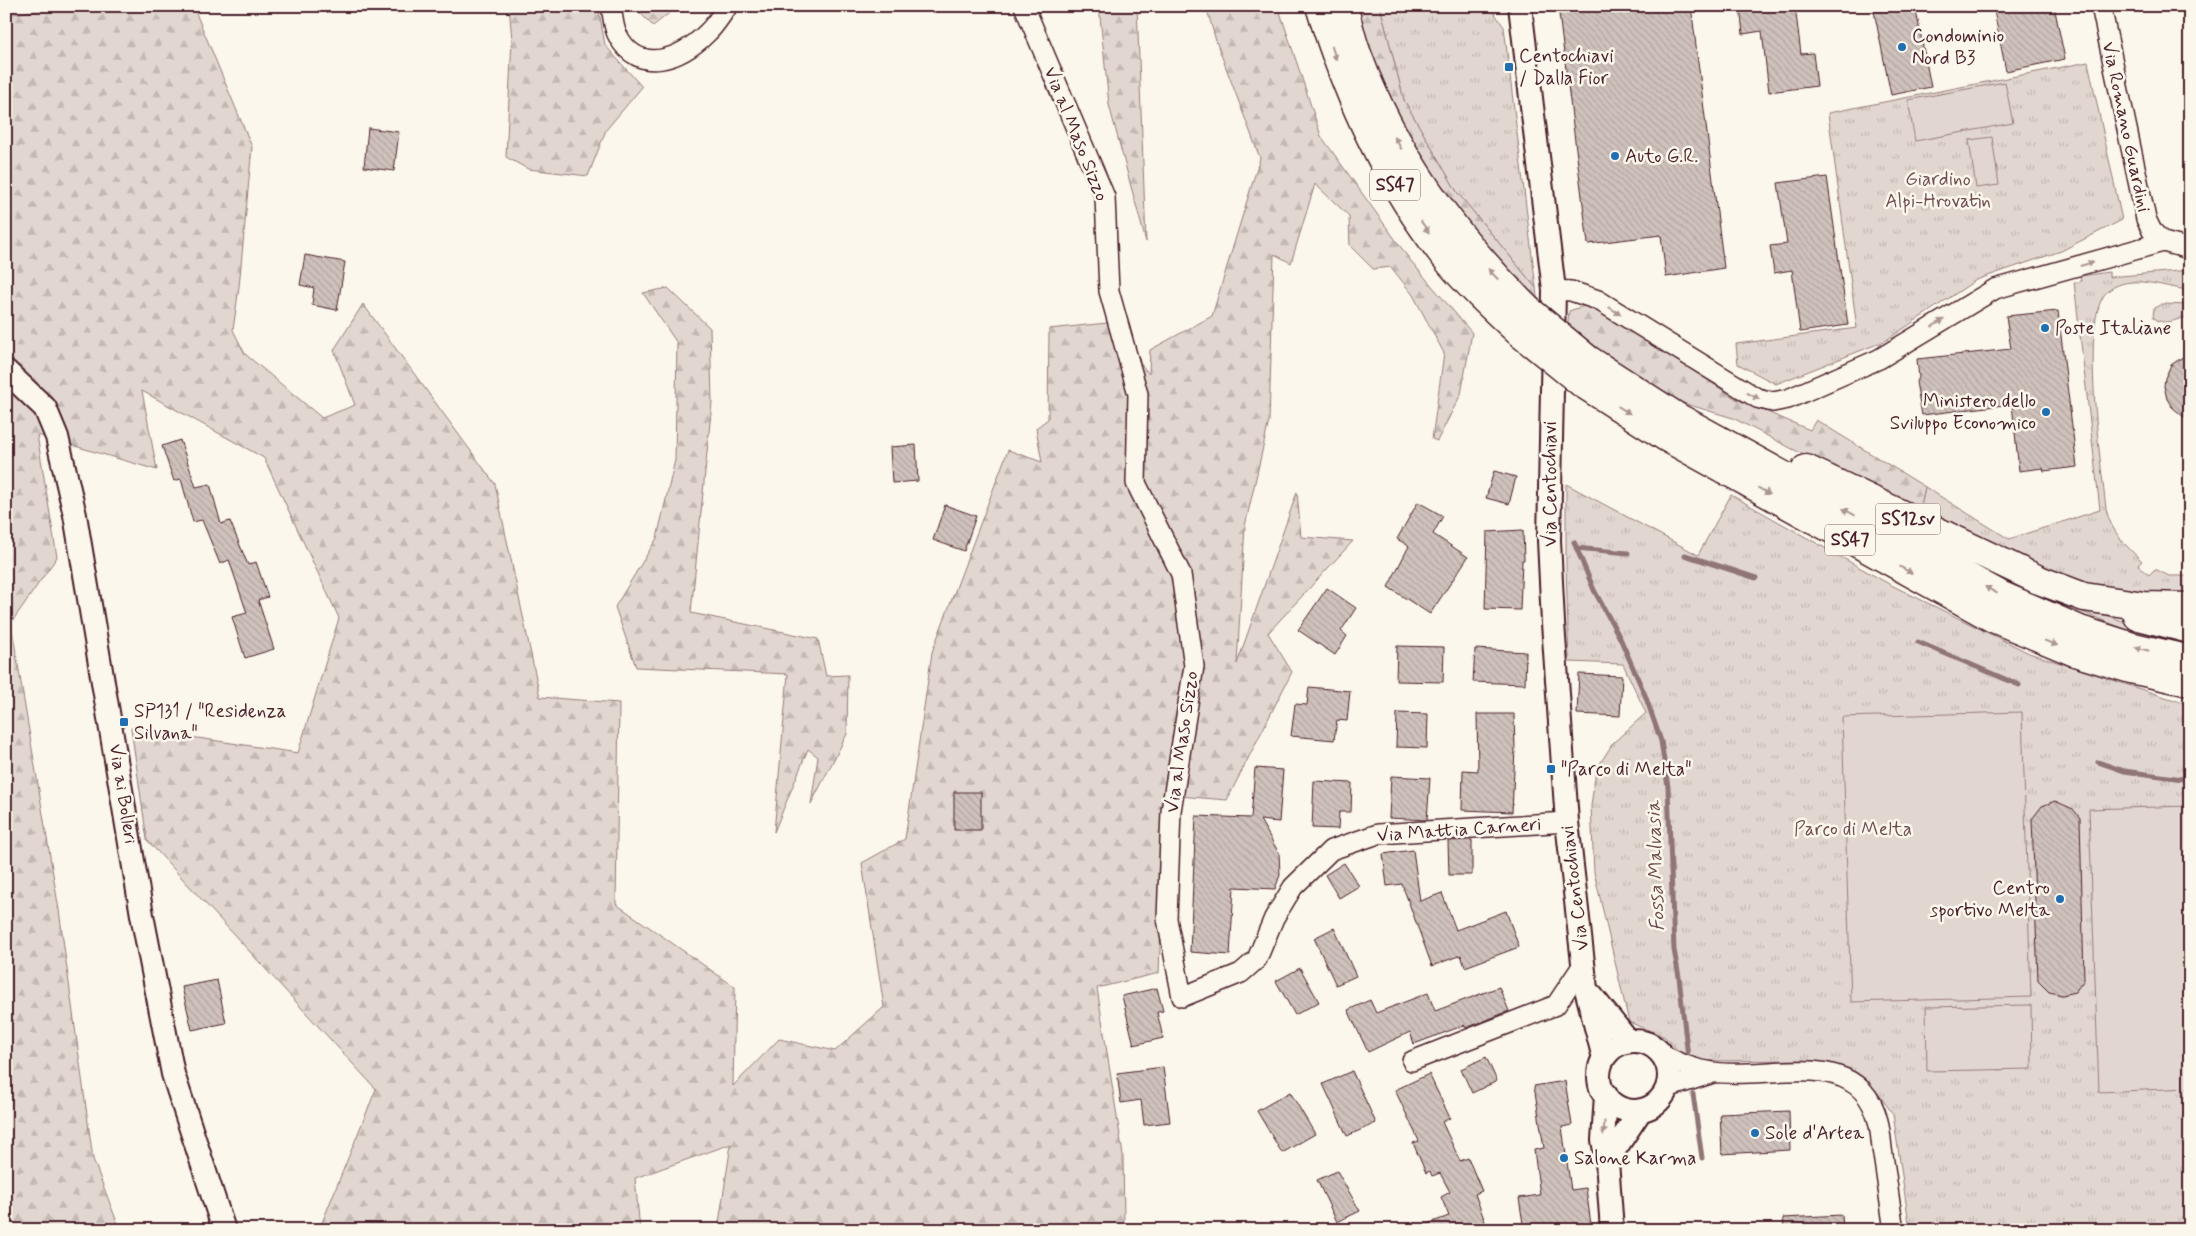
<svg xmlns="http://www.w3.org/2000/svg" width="2196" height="1236" viewBox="0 0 2196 1236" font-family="Mynerve,sans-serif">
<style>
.grass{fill:url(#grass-tufts);stroke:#967b7e}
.forest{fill:url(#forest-firs);stroke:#967b7e}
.pitch{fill:#e2d7d0;stroke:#967b7e}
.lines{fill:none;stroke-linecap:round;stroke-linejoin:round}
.stream{stroke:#907477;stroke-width:5}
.building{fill:url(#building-back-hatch);stroke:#4a1f2b}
.minor-casing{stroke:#4a1f2b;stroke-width:22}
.tertiary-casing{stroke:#4a1f2b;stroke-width:26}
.trunk-casing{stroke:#4a1f2b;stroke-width:31}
.minor{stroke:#fbf7ec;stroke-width:19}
.tertiary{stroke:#fbf7ec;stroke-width:22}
.trunk{stroke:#fbf7ec;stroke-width:28}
.trunk-bridge-casing{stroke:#4a1f2b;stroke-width:31;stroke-linecap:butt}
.trunk-bridge{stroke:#fbf7ec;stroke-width:28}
.oneway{fill:#ab9695}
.poi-dot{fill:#1f6fb2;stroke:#fbf7ec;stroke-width:2}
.labels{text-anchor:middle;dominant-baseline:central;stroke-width:5;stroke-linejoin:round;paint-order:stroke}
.shield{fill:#fbf7ec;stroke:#7f6065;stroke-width:1}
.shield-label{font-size:18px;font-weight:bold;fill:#4a1f2b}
.poi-label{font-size:19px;fill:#4a1f2b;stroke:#fbf7ec;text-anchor:start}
.street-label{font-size:19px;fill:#4a1f2b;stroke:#fbf7ec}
.park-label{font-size:19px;fill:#704d54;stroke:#fbf7ec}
.water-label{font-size:20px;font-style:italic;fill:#6d4a51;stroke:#fbf7ec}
</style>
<defs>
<pattern id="grass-tufts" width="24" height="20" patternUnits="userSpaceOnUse" patternTransform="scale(1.25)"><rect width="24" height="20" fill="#e2d7d0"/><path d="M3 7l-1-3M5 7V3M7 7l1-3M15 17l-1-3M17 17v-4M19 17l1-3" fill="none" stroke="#c3b8b3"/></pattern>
<pattern id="forest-firs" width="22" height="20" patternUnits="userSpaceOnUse" patternTransform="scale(1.25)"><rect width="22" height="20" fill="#e2d7d0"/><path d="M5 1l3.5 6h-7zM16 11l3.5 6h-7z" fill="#c3b8b3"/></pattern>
<pattern id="building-back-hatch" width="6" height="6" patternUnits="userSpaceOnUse" patternTransform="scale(1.25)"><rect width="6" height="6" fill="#cfc2bc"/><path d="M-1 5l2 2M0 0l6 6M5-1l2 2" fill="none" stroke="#b3a6a2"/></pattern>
</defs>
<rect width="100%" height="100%" fill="#fbf7ec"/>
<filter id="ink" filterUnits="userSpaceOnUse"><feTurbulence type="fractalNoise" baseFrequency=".02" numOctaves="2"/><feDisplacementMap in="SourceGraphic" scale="10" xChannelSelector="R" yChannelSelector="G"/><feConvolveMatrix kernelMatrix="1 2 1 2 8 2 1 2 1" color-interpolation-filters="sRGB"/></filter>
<g filter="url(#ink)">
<!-- grass -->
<path class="grass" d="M1380 6H1482L1491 8 1504 27 1536 288 1457 192 1404 100Z
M2088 62 2122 220 2061 251 1976 280 1885 341 1776 384 1738 364 1736 344 1857 328 1828 113Z
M2190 270V290C2164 288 2131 272 2108 291 2078 314 2102 470 2106 509 2111 532 2126 546 2142 561L2138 565 2149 575 2155 569 2169 576H2190V601L2099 593 1915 513 1921 505 1925 487 2009 539 2100 510 2074 282 2081 281 2080 276 2109 272V277Z
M2162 304 2190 305V316C2177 319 2163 327 2153 317L2154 308Z
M1566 484 1698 555 1731 495 1889 584 2029 653 2190 705V1230H1910L1893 1114 1877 1092 1862 1077 1844 1067 1802 1060 1700 1061 1686 1059 1665 1037 1629 1022 1594 872 1591 806 1596 770 1613 743 1646 713 1623 664 1569 662 1566 566Z
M2050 599 2078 605 2128 623 2190 640V647L2124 629Z"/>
<!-- forest -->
<path class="forest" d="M70 6H193L252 147 239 287 233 330 245 354 322 418 355 405 334 350 363 304 495 484 540 697 619 703 616 904 735 987 733 1086 779 1039 835 1051 884 1007 862 863 905 839 932 652 1008 450 1042 462 1036 428 1048 419 1049 329 1107 323 1149 374 1150 350 1212 316 1260 158 1216 41 1206 6H1278L1321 136 1410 260 1472 333 1461 394 1437 441 1432 439 1444 353 1413 295 1391 267 1373 269 1350 246 1349 216 1315 184 1291 263 1274 254 1269 421 1245 526 1237 664 1297 492 1301 537 1353 541 1268 633 1292 672 1227 800 1166 795 1159 973 1097 988 1123 1155 1124 1222 1138 1230H721L719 1223 731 1144 635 1178 640 1230H319L376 1089 147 840 131 728 298 753 339 618 264 458 142 391 157 470 37 435 57 557 11 623 59 910 93 1159 120 1230H6V15Z
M509 6H598L605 45 642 87 606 130 588 176 528 169 506 157 512 40Z
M633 6H678L653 26Z
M1099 6H1137L1146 242 1109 105Z
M1353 6H1380L1404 100 1457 192 1536 288 1538 305 1502 268 1436 185 1385 95Z
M668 288 710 328 712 402 691 613 818 639 826 676 848 675 847 734 811 804 818 757 808 749 774 832 788 674 636 667 615 607 657 538 675 460 677 343 643 293Z
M1587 305 1597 306 1736 399 1810 430 1816 420 1925 487 1921 505 1915 513 1733 418 1666 398 1567 330 1569 311Z"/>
<!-- pitch -->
<path class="pitch" d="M2005 82 2013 123 1915 141 1908 100Z
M1992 137 1999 185 1976 188 1969 140Z
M2022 712 2031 997 1851 1002 1842 717Z
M2190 806V1088L2099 1092 2089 809Z
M2031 1005 2032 1069 1927 1071 1926 1007Z"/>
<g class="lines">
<!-- stream -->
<path class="stream" d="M1574 542 1594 590 1620 638 1645 695 1661 741 1668 787 1674 950 1679 977 1688 1057
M1576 548 1628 553
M1685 555 1756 578
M1918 642 2019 685
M2098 762 2124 771 2190 780
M1693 1094 1702 1158"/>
</g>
<!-- building -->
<path class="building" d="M1558 6H1691L1724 268 1666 277 1661 235 1588 244Z
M1740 6H1795L1801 54 1813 53 1817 86 1769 92 1762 31 1743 34Z
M1873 6H1915L1931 87 1891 95Z
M1993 6H2054L2065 59 2006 71Z
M368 128 399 132 394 171 364 167Z
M1827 177 1848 325 1800 332 1792 270 1774 273 1770 246 1787 244 1778 183Z
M305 255 345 262 337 310 312 305 314 288 300 285Z
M2058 311 2077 467 2044 471 2043 468 2019 471 2012 404 1922 415 1916 382 1919 378 1917 359 2011 349 2006 316Z
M2190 352V422L2172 407 2167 399 2164 386 2165 378 2171 365Z
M180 440 196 487 210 484 221 524 230 521 248 565 256 562 268 597 258 600 274 649 245 658 232 617 247 613 229 560 220 564 202 520 193 522 181 479 174 481 162 446Z
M916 445 918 481 892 483 890 447Z
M1494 471 1516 477 1509 504 1486 498Z
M1418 502 1443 516 1433 534 1468 557 1430 614 1388 587 1409 546 1397 539Z
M945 505 976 516 964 551 933 540Z
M1523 530 1524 560H1522L1520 610 1485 609 1487 532Z
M1327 588 1356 608 1341 631 1347 636 1335 655 1298 630Z
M1397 646 1444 647 1443 682 1396 681Z
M1475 649 1526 652 1525 684 1473 682Z
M1579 674 1622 676 1620 716 1577 714Z
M1309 687 1350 691 1347 721 1337 720 1334 740 1291 736 1295 704 1307 705Z
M1397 713 1428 714 1427 748 1396 747Z
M1477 714H1514L1515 749 1512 812 1462 810 1463 770 1478 771Z
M1255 768 1283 770 1279 822 1260 820 1279 853 1280 875 1275 889 1234 887 1230 955 1190 952 1196 816 1251 818Z
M1391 776 1430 778 1427 820 1389 818Z
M1314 781 1352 783 1351 812H1339L1338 829 1312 828Z
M954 792H981V830H954Z
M2055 801 2073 809 2080 818 2084 980 2075 992 2062 995 2049 992 2038 981 2032 819 2042 806Z
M1472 840V875H1449L1448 841Z
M1413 850 1420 901 1442 893 1456 930 1506 911 1519 947 1465 967 1461 955 1432 966 1402 884 1387 886 1383 854Z
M1344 863 1359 886 1339 898 1325 875Z
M1334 928 1356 976 1336 985 1314 938Z
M1300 968 1319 1002 1295 1015 1276 981Z
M217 980 226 1023 192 1030 182 987Z
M1499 987 1509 1011 1466 1028 1465 1025 1414 1044 1410 1032 1368 1052 1348 1010 1370 1000 1376 1013 1428 993 1435 1011Z
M1157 988 1163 1011 1157 1012 1163 1038 1134 1045 1122 996Z
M1486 1057 1497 1081 1472 1093 1461 1069Z
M1163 1067 1170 1122 1144 1125 1141 1100 1121 1103 1117 1073Z
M1352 1071 1376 1123 1347 1136 1323 1084Z
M1429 1074 1450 1118 1442 1122 1460 1161 1468 1158 1482 1191 1475 1194 1488 1230H1416V1228L1449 1216 1441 1197 1450 1192 1440 1173 1432 1176 1430 1171 1426 1173 1413 1143 1419 1141 1395 1090Z
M1565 1081 1572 1125 1562 1127 1571 1190 1586 1188 1591 1225 1559 1230H1524L1519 1198 1540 1195 1534 1150 1544 1148 1534 1086Z
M1290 1092 1315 1134 1282 1153 1257 1111Z
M1789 1111 1790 1150 1722 1154 1720 1114Z
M1337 1171 1360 1211 1337 1222 1317 1180Z
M1842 1215 1843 1230H1784L1783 1218Z"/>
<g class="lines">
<!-- minor casing -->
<g class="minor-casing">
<path id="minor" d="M611 6C613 15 613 28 618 36 639 76 681 59 707 33 715 26 721 15 728 6
M1024 6 1105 197 1109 291 1138 394 1136 483 1181 574 1194 666 1171 811 1167 919 1182 997 1241 973 1257 959 1274 918 1293 887 1331 850 1378 834 1567 822
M2101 6 2146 219 2152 231 2163 242
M1554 290 1571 291 1598 300 1757 398 1773 402 1788 399 1879 359 1995 289 2163 242 2190 249
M1663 1055C1679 1063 1694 1070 1713 1072 1768 1081 1859 1044 1878 1121 1881 1132 1881 1144 1883 1155 1887 1180 1890 1205 1894 1230
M1412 1061 1556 1005 1584 963
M1667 1088 1713 1073"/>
</g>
<!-- tertiary casing -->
<g class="tertiary-casing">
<path id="tertiary" d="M1520 6 1554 290 1549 540 1553 623 1567 822 1586 989 1604 1058
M6 371 45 408 57 437 75 515 142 915 173 1074 224 1230
M1591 995 1628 1041
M1599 1076a35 35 0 1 1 70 0a35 35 0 1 1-70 0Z
M1606 1095 1603 1140 1607 1161 1612 1230
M1607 1161 1641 1110"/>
</g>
<!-- trunk casing -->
<g class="trunk-casing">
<path id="trunk" d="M1320 6C1347 95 1385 180 1443 254 1466 283 1493 308 1520 333
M1343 6C1348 22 1351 39 1357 54 1393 153 1453 235 1527 309
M1587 359 1677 417 2000 595 2080 630 2133 647 2190 660
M1582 383 1666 437 1993 618 2075 652 2131 669 2190 682
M1806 469 2039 580 2084 597 2144 606 2190 607
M2138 616 2190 629"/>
</g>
<!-- minor -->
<use href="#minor" class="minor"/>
<!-- tertiary -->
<use href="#tertiary" class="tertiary"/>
<!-- trunk -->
<use href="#trunk" class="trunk"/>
<!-- trunk-bridge casing -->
<g class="trunk-bridge-casing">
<path id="trunk-bridge" d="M1527 309 1587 359
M1520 333 1582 383"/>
</g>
<!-- trunk-bridge -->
<use href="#trunk-bridge" class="trunk-bridge"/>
</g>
<!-- one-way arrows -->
<defs><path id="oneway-solid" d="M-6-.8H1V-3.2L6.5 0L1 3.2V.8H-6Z" transform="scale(1.25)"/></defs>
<g class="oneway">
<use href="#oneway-solid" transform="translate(1334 53) rotate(72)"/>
<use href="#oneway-solid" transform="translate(1398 143) rotate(-119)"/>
<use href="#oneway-solid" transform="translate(1425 227) rotate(55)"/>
<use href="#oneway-solid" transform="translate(2087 264) rotate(-15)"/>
<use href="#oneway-solid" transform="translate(1493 274) rotate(-133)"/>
<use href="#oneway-solid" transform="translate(1615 311) rotate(32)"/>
<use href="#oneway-solid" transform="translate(1938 323) rotate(-32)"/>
<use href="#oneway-solid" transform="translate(1753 396) rotate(29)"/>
<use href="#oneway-solid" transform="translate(1624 410) rotate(32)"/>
<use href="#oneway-solid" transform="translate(1764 491) rotate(29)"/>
<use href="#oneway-solid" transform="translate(1849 512) rotate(-151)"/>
<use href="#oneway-solid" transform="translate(1906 570) rotate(29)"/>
<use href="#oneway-solid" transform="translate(1991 590) rotate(-151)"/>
<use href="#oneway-solid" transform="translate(2051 643) rotate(21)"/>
<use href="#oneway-solid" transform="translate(2142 649) rotate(-166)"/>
<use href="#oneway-solid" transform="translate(1604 1128) rotate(94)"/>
</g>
</g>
<!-- markers -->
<g class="poi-dot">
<circle cx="1902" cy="47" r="5"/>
<rect x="1504" y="62" width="10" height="10" rx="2.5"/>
<circle cx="1615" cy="156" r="5"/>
<circle cx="2045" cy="328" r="5"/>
<circle cx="2046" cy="412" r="5"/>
<rect x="119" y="717" width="10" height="10" rx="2.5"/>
<rect x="1546" y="764" width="10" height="10" rx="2.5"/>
<circle cx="2060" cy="899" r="5"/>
<circle cx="1755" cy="1133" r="5"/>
<circle cx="1564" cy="1158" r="5"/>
</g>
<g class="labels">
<!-- shield labels -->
<g class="shield">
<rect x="1370" y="169.5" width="50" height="31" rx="4"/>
<rect x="1875.5" y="503.5" width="65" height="31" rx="4"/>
<rect x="1825" y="524.5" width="50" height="31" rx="4"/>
</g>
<g class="shield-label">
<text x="1395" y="185">SS47</text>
<text x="1908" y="519">SS12sv</text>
<text x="1850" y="540">SS47</text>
</g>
<!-- poi labels -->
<g class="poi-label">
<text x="1912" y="36">Condominio<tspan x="1912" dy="22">Nord B3</tspan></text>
<text x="1519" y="56">Centochiavi<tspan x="1519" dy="22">/ Dalla Fior</tspan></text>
<text x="1625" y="156">Auto G.R.</text>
<text x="2055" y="328">Poste Italiane</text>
<text x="2036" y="401" text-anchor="end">Ministero dello<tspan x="2036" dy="22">Sviluppo Economico</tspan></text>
<text x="134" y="711">SP131 / "Residenza<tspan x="134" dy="22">Silvana"</tspan></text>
<text x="1561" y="769">"Parco di Melta"</text>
<text x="2050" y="888" text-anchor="end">Centro<tspan x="2050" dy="22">sportivo Melta</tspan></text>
<text x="1765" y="1133">Sole d'Artea</text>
<text x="1574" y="1158">Salone Karma</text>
</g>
<!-- street labels -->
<g class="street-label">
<text transform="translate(2126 127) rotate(78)">Via Romano Guardini</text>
<text transform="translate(1076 134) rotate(68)">Via al Maso Sizzo</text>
<text transform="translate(1550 484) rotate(-90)">Via Centochiavi</text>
<text transform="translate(1182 742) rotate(-82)">Via al Maso Sizzo</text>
<text transform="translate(123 794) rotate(81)">Via ai Bolleri</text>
<text transform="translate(1459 830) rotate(-4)">Via Mattia Carneri</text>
<text transform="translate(1575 888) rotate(-97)">Via Centochiavi</text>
</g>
<!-- park labels -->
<g class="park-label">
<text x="1938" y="179">Giardino<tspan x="1938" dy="22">Alpi-Hrovatin</tspan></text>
<text x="1853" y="829">Parco di Melta</text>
</g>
<!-- water labels -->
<g class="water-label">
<text transform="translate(1656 866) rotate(-92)">Fossa Malvasia</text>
</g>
</g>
<!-- margin -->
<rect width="2196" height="1236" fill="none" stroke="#fbf7ec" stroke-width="25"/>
<rect x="12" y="12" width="2171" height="1211" fill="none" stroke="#4a1f2b" stroke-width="2" filter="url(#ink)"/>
</svg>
